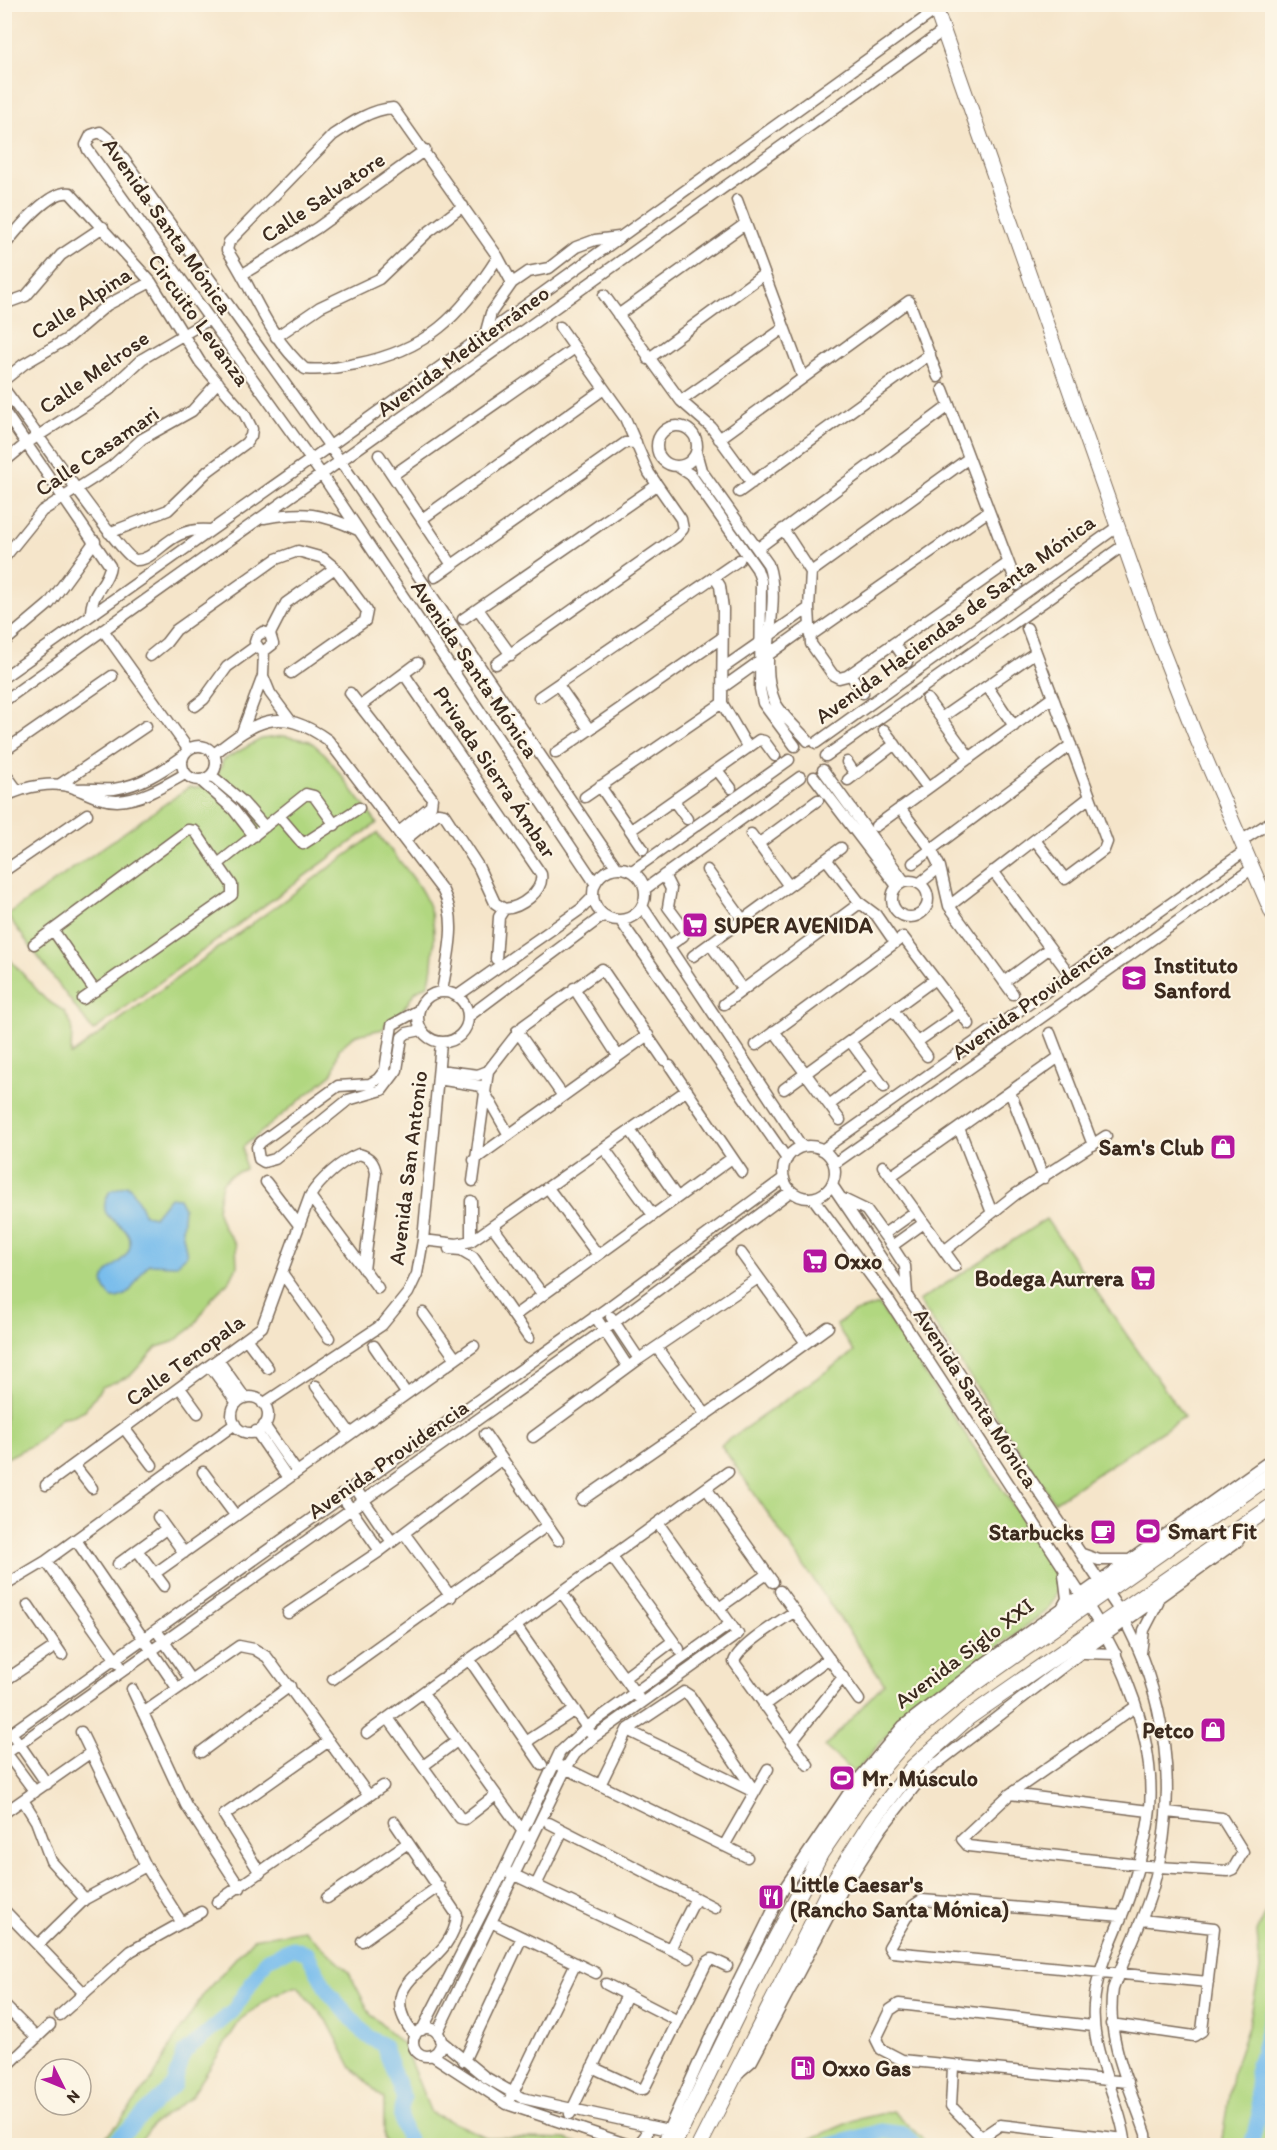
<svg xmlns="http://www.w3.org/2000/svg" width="1277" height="2150" viewBox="0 0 1277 2150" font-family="Itim,sans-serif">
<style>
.green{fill:#b1d780;stroke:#76804f;stroke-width:1.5}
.water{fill:#74bbec;stroke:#587285;stroke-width:1.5}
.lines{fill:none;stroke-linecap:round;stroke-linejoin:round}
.river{stroke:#74bbec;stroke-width:15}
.minor-casing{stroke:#7c6b5a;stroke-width:13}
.major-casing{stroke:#7c6b5a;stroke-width:16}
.highway-casing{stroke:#7c6b5a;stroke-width:17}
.minor{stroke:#fff;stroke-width:10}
.major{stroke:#fff;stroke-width:14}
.highway{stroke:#fff;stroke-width:15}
.labels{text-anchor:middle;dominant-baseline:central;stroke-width:4.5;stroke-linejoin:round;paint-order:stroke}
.street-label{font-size:22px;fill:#3b2a1e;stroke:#fcf5e5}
.poi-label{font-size:22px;font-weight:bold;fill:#3b2a1e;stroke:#fcf5e5;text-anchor:start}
</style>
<rect width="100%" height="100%" fill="#fcf5e5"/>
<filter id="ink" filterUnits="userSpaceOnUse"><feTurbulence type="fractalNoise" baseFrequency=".0167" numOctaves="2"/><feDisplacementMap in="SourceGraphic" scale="12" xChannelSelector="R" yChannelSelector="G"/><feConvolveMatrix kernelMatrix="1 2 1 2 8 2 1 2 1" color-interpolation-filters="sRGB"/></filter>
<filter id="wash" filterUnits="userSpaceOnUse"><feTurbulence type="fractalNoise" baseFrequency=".008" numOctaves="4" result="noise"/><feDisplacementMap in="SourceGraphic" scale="24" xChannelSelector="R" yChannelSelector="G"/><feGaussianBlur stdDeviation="1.35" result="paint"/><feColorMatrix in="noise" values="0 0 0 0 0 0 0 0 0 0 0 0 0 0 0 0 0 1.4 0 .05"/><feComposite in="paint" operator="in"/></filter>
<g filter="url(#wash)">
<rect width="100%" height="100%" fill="#f5e5ca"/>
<!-- green -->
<path class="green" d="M284 736 310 741 326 755 377 823 93 1031 7 915 189 787C208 791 219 777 223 760L261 739Z
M377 833C408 874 441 898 433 953 432 964 432 975 428 985 408 992 412 1002 400 1013 392 1019 387 1019 383 1029L356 1035 348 1041 339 1049 333 1073 243 1147 245 1169 229 1176 222 1183 217 1209 223 1227 236 1245 237 1266 230 1280 212 1298 193 1327 173 1342 157 1347 130 1376 102 1387 85 1410 72 1416 62 1417 36 1443 5 1459 4 953 46 1000 64 1011 72 1026 71 1055Z
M1046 1219 1184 1417 1054 1502 919 1301Z
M879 1305 1049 1559C1059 1579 1061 1592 1047 1610L895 1725 855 1773 825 1747 884 1683 721 1445 854 1352 836 1325 853 1313Z
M1272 1900V2048L1266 2145H1221L1233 2070 1249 2024 1260 1969 1257 1932Z
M304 1930 348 1971 371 2015 403 2044 431 2113 486 2137 566 2139 584 2145H387L384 2139V2099L352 2068 329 2024 298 1986 275 1994 241 2019 191 2097 154 2123 137 2145H97L118 2124 154 2077 174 2040 205 1992 253 1939Z
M893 2111 929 2145H796L855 2120Z"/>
<!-- water -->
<path class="water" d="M127 1185 133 1191 145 1215 154 1217 170 1197 179 1198 184 1208 182 1230 187 1255 176 1265 149 1264C135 1277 134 1299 112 1298 85 1271 129 1266 130 1245 132 1218 90 1225 110 1191Z"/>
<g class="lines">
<!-- river -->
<path class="river" d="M110 2146 174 2085 184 2053 233 2011 267 1959 293 1948 307 1953 328 1992 367 2036 383 2045 404 2099C397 2116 402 2130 412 2146
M827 2146 882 2131 904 2134 915 2146
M1251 2146 1259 2114 1256 2072 1272 2015"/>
</g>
</g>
<g filter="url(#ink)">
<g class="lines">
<!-- minor casing -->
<g class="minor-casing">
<path id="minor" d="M737 200 803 378
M4 246C17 230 49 189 70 193L151 282 200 362 244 413 252 429 251 436 246 443 208 471 168 510 109 533
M498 257C460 317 427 350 356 364 339 367 323 371 305 369 266 334 255 292 227 250L229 242 333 135C351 123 372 109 393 108L498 257 512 283
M243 274 317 228 425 150
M604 295 681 401 711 427 752 483
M4 304 26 296 61 255 103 227
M618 315 745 224
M485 335 491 313 512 283 528 272 549 268 576 247 595 240 619 237
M276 337 320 307 379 279 427 233 463 206
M648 359 764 274
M4 380 24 364 67 339 107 305 151 282
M4 389C20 409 123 559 136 560 159 560 167 526 210 530
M943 389 1017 585
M681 401 784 328
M4 411 110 566C108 584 91 591 91 614
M657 446a20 20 0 1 1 40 0a20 20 0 1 1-40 0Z
M719 439 909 301 938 377
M696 452 701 470 768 564C783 607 756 659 775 702 782 716 798 729 808 741
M379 455 452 565
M4 462 27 443 109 390 142 359 210 319
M677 466 691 475 757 569 761 581 760 689 763 703 795 746
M393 475 575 348
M739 492 930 354
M264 518C303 511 322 513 358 530
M422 519 604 389
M783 529 811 572 809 608 811 644 833 675 839 678 847 676 1008 563
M761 546 949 406
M4 558 42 511 111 467 142 439 192 411 218 382
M811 572 969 458
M435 577 625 443 636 442
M715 578 720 586 723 609 722 703 748 748
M478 609 511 655
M463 619 657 485
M1027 628 1107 842 1104 850 1065 879 1035 840
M103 630 188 749
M810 636 989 511
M4 642 49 604 95 541
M894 643 907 662
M260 650 255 642 257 636 263 632 270 634
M264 651 273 644 270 634 286 603 335 568
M150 656 166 643 176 630 276 559 298 551 323 558 335 568 367 611 365 621 291 673
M496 664 676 537 683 529 681 519 649 473 625 418 560 327
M723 668 809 608
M452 670 472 656
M404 674 541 874C544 891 521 908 504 909L495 903 478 866 444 814 438 813 405 840
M850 674 863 693
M263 676 270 693 290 720
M4 677 330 446 936 10
M558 685 589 729
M987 686 1014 726
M722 688 809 626
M350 693 432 798 431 806 399 832
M539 697 739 560
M927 699 970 758
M4 701 943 31
M195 706 204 699 227 667 256 646
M360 706 418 663
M941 718 1036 652
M884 730 928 788
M242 732 263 676 264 651
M816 743 1117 527
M182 763a17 17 0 1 1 34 0a17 17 0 1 1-34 0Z
M4 751 112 676
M556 753 723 637
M214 754C257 720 278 705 328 740L443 891C459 922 447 958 442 992
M826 756 1124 545
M847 762 855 774
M717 770 731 788
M823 770 904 881
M4 772 18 791
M211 775 242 801 265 827
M814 777 897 886
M200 780 233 809 254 836
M848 780 895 744
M59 785 146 726
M600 786 643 849
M76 789C89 788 102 790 114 789 141 785 161 772 182 757
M4 797C25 786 55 780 77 789 91 795 101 801 117 801 142 800 164 786 185 774
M585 797 722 703
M674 801 687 819
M900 808 931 849 940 867 949 906 1013 994
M279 816 303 844 359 808
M876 826 1053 697
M631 830 759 740 764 741 775 756
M751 834 789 886
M1241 841 1272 821
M758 844 818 800
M826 859 860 903 876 915 894 941
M913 863 1071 745
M218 864 306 794 314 796 335 825
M593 894a26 26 0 1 1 52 0a26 26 0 1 1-52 0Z
M707 870 743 920
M4 871 87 814
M632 871 789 760
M993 871 1070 975
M664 875 671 889 668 907 685 930 683 936 669 946
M892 899a18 18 0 1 1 36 0a18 18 0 1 1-36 0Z
M595 883 322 475 88 150 86 145 91 135 100 132 110 140 341 462 617 868
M920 883 940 867
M645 889 800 777
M642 906 802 1147
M949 906 1090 797
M620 920 787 1159
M53 930 95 991
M34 944 188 830 195 831 232 885V895L83 999
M710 944 743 990
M693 956 841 848
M496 959 499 917 504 909
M1004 982 1050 948
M574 988 618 1056
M418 1017a25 25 0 1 1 50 0a25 25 0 1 1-50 0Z
M457 996 581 909 593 897
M724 1004 860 903
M419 1010 392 1025 385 1070 378 1079 370 1084 338 1086 261 1142 257 1147 259 1159 264 1162 275 1159 348 1100 382 1090 397 1070 402 1037 407 1033 421 1030
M893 1010 927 1056
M469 1016 604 915
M517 1031 563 1096
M774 1031 840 1120
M1050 1033 1093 1145
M850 1041 884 1087
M917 1042 960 1012
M756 1045 903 937 969 1024
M670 1066 742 1172
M439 1070 478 1075 488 1071 523 1026 602 969 664 1060
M438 1079 481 1086 509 1135
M784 1089 935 979
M1010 1092 1044 1178
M829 1105 873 1072
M959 1128 992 1213
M630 1130 677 1197
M783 1172a26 26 0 1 1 52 0a26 26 0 1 1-52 0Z
M604 1148 653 1215
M822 1150 1245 851
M474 1160 648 1035
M834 1164 1253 868
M883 1166 955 1266
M891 1176 1059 1057
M473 1181 488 1071
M266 1182 299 1225
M832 1185 1119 1610C1167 1694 1180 1794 1153 1887 1143 1922 1125 1955 1113 1989 1105 2039 1130 2087 1146 2134L1147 2146
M548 1188 598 1255
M310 1196 378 1288
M813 1198 888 1299 1087 1604C1125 1663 1155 1737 1150 1809 1147 1839 1138 1869 1129 1897 1117 1932 1096 1967 1094 2005 1090 2056 1120 2097 1126 2146
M841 1198 866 1210 892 1246 905 1266 907 1294
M493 1227 543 1295
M884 1234 916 1211
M423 1240 457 1244 471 1241 687 1090
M471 1241V1201
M892 1246 924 1223
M449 1249 461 1250 473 1257 529 1338
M944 1251 1016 1194 1106 1136
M741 1253 806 1343
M282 1273 329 1338
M423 1313 456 1359
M514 1316 732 1158
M595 1316 628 1367
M611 1317 639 1359
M247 1340 268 1368
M374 1346 406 1393
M657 1348 706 1415
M218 1360 245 1398
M210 1366 237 1403
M316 1386 350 1433
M180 1388 198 1413
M232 1415a18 18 0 1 1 36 0a18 18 0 1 1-36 0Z
M263 1404 382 1325 408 1293 417 1274 423 1240 441 1043
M264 1425 297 1472
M124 1428 152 1465
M256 1431 288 1478
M485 1434 558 1540
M533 1437 639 1359 758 1278
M74 1465 92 1488
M203 1472 235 1515
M46 1485 262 1327 310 1196C320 1180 341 1161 359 1154 370 1157 374 1162 376 1173L364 1270
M354 1486 392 1542
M706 1488 773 1582
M341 1495 380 1551
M582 1500 747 1386 828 1327
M158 1517 184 1553
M658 1523 734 1629
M404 1533 451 1597
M637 1538 728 1472
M76 1540 177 1688
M137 1550 164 1586
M1082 1554 1099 1560H1129
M612 1557 679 1649
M46 1561 119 1664
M118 1564 166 1529
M154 1574 474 1346
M4 1586 46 1561 235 1424
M780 1591 859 1700
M562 1593 638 1697
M28 1605 62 1655
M542 1606 633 1541
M719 1608 767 1574
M1062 1608 1067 1599 1064 1574
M795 1611C781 1621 738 1646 734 1662L808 1765
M288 1613 380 1551 502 1459
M516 1626 590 1732
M156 1630 190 1679
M1085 1653 1116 1654
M1141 1653 1144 1630 1158 1603
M469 1659 542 1765
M446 1676 537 1611
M624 1678 673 1641
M333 1679 548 1525
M4 1681 56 1646
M132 1689 186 1805 240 1888
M423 1693 526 1836
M764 1706 829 1658
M1135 1707 1010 1794 962 1839 968 1846 1158 1867 1228 1871 1233 1869 1243 1852 1222 1818 1167 1812
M143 1713 239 1646 254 1649 267 1657 369 1796
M388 1718 460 1818 465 1819 496 1795
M627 1730 754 1792
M81 1732 146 1866 182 1923
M367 1733 441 1679
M4 1738 606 1309 784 1178
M15 1738 47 1784
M526 1742 575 1710
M791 1742 843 1677
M4 1750 35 1792
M201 1752 290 1686
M4 1755 604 1330 791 1191
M423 1766 457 1741
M561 1766 747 1857
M600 1785 627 1730 684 1692 690 1696 755 1792
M1010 1794 1149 1811
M23 1800 36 1821 51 1861 85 1899
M4 1813 90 1753
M394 1822 457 1915C453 1971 366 1975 415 2036
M549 1823 715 1908
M724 1846 768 1769
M260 1873 224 1815 329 1741
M510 1873 689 1958
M536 1885 563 1830
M327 1898 408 1843
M217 1902 383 1786
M4 1910 83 1992
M1122 1916 922 1900 913 1906 889 1947 892 1952 1208 1982
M497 1925 596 1973
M362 1941 439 1886
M38 1945 85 1899 146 1866
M670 1949 696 1898
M606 1984 678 2021
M4 2005 37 2038
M60 2015 131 1951 201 1912
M1111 2024 1194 2036 1202 2031 1214 1928 1142 1920
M1093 2026 899 2004 890 2010 876 2039 881 2049 902 2060 1128 2082
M413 2042a14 14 0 1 1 28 0a14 14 0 1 1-28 0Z
M422 2030 504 1870 560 1752 587 1727 730 1624
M437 2033 566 1768 575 1754 594 1737 738 1634
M440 2040 485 2077 522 2098 668 2130
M432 2055 507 2104 632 2146
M464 2061 522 1937
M592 2067 639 2089H644L707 1962 712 1959 727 1966
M953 2067 951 2106 990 2146
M4 2069 50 2025
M737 2074 752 2061 844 1887 882 1828 927 1771 1081 1653 1238 1541 1248 1526
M510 2099 576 1963
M570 2114 627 1995
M982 2137 1000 2125 1125 2139
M637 2146 647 2134 644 2124
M661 2146 709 2040 783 1890 856 1782 903 1726 986 1662 1272 1459"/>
</g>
<!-- major casing -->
<g class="major-casing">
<path id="major" d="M934 4 1154 630 1194 732 1272 913"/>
</g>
<!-- highway casing -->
<g class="highway-casing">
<path id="highway" d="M673 2146 759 1970 821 1853 868 1784 910 1736 966 1690 1272 1474
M699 2146 833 1882 872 1821 913 1767 969 1717 1272 1506"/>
</g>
<!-- minor -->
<use href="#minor" class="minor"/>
<!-- major -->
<use href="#major" class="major"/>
<!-- highway -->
<use href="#highway" class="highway"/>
</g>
</g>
<!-- icons -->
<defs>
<g id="supermarket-square" transform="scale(1.35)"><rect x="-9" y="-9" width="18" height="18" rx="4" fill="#b5179e" stroke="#fcf5e5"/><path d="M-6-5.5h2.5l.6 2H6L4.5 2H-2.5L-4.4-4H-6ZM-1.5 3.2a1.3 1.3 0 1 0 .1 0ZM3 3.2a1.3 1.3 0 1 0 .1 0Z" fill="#fff"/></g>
<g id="school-square" transform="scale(1.35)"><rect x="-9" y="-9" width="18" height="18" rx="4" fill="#b5179e" stroke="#fcf5e5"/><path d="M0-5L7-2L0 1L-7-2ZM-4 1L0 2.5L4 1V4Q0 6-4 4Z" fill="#fff"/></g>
<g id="shop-square" transform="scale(1.35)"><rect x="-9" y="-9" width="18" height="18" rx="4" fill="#b5179e" stroke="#fcf5e5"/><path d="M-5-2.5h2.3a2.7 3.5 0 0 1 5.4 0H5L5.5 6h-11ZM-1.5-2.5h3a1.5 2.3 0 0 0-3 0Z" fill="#fff"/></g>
<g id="stadium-square" transform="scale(1.35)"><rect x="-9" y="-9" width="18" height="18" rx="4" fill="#b5179e" stroke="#fcf5e5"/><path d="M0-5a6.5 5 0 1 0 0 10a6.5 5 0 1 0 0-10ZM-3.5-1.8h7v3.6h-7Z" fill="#fff"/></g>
<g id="cafe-square" transform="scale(1.35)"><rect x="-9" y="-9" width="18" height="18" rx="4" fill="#b5179e" stroke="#fcf5e5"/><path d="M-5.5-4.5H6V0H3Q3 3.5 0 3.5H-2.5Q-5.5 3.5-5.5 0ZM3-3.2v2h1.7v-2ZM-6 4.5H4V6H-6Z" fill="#fff"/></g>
<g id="restaurant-square" transform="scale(1.35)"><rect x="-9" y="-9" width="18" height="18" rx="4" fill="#b5179e" stroke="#fcf5e5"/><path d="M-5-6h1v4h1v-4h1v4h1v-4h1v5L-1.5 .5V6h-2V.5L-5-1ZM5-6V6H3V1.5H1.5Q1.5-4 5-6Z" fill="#fff"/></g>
<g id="fuel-square" transform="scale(1.35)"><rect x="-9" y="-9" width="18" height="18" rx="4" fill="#b5179e" stroke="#fcf5e5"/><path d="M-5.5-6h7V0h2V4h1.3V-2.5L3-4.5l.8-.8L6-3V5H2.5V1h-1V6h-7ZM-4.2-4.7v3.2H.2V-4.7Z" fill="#fff"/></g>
</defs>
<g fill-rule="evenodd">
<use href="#supermarket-square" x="695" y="925"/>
<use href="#school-square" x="1134" y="978"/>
<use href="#shop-square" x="1223" y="1147"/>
<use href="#supermarket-square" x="815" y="1261"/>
<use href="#supermarket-square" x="1143" y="1278"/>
<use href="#stadium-square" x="1148" y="1531"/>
<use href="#cafe-square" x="1103" y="1532"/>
<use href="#shop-square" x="1213" y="1730"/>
<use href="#stadium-square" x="842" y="1778"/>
<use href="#restaurant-square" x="771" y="1897"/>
<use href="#fuel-square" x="803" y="2068"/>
</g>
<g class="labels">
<!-- street labels -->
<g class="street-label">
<text transform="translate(323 197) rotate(-34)">Calle Salvatore</text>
<text transform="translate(168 226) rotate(55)">Avenida Santa Mónica</text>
<text transform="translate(81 303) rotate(-33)">Calle Alpina</text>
<text transform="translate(199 320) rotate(54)">Circuito Levanza</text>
<text transform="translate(463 351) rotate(-36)">Avenida Mediterráneo</text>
<text transform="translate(94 372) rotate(-35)">Calle Melrose</text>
<text transform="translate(97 451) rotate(-34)">Calle Casamari</text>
<text transform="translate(955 619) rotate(-36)">Avenida Haciendas de Santa Mónica</text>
<text transform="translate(475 669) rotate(56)">Avenida Santa Mónica</text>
<text transform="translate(495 772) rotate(56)">Privada Sierra Ámbar</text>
<text transform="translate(1032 1000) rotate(-35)">Avenida Providencia</text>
<text transform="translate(408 1168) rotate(-83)">Avenida San Antonio</text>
<text transform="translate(185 1360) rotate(-36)">Calle Tenopala</text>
<text transform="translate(976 1398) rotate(57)">Avenida Santa Mónica</text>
<text transform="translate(388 1459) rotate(-35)">Avenida Providencia</text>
<text transform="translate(964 1653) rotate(-37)">Avenida Siglo XXI</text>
</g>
<!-- poi labels -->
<g class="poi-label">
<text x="714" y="925">SUPER AVENIDA</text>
<text x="1154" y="965">Instituto<tspan x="1154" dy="25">Sanford</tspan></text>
<text x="1204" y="1147" text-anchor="end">Sam's Club</text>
<text x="834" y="1261">Oxxo</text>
<text x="1124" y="1278" text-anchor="end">Bodega Aurrera</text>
<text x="1168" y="1531">Smart Fit</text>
<text x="1084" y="1532" text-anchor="end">Starbucks</text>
<text x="1194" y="1730" text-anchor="end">Petco</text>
<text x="862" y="1778">Mr. Músculo</text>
<text x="790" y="1884">Little Caesar's<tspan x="790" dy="25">(Rancho Santa Mónica)</tspan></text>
<text x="822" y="2068">Oxxo Gas</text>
</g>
</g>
<!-- margin -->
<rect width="1277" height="2150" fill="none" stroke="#fcf5e5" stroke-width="24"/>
<!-- north arrow -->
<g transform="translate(63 2087) rotate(133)"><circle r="28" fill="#fcf5e5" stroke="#afa495" stroke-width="1.5"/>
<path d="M0-4.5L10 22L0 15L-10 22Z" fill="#b5179e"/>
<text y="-9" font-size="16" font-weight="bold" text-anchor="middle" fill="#3b2a1e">N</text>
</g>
</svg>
